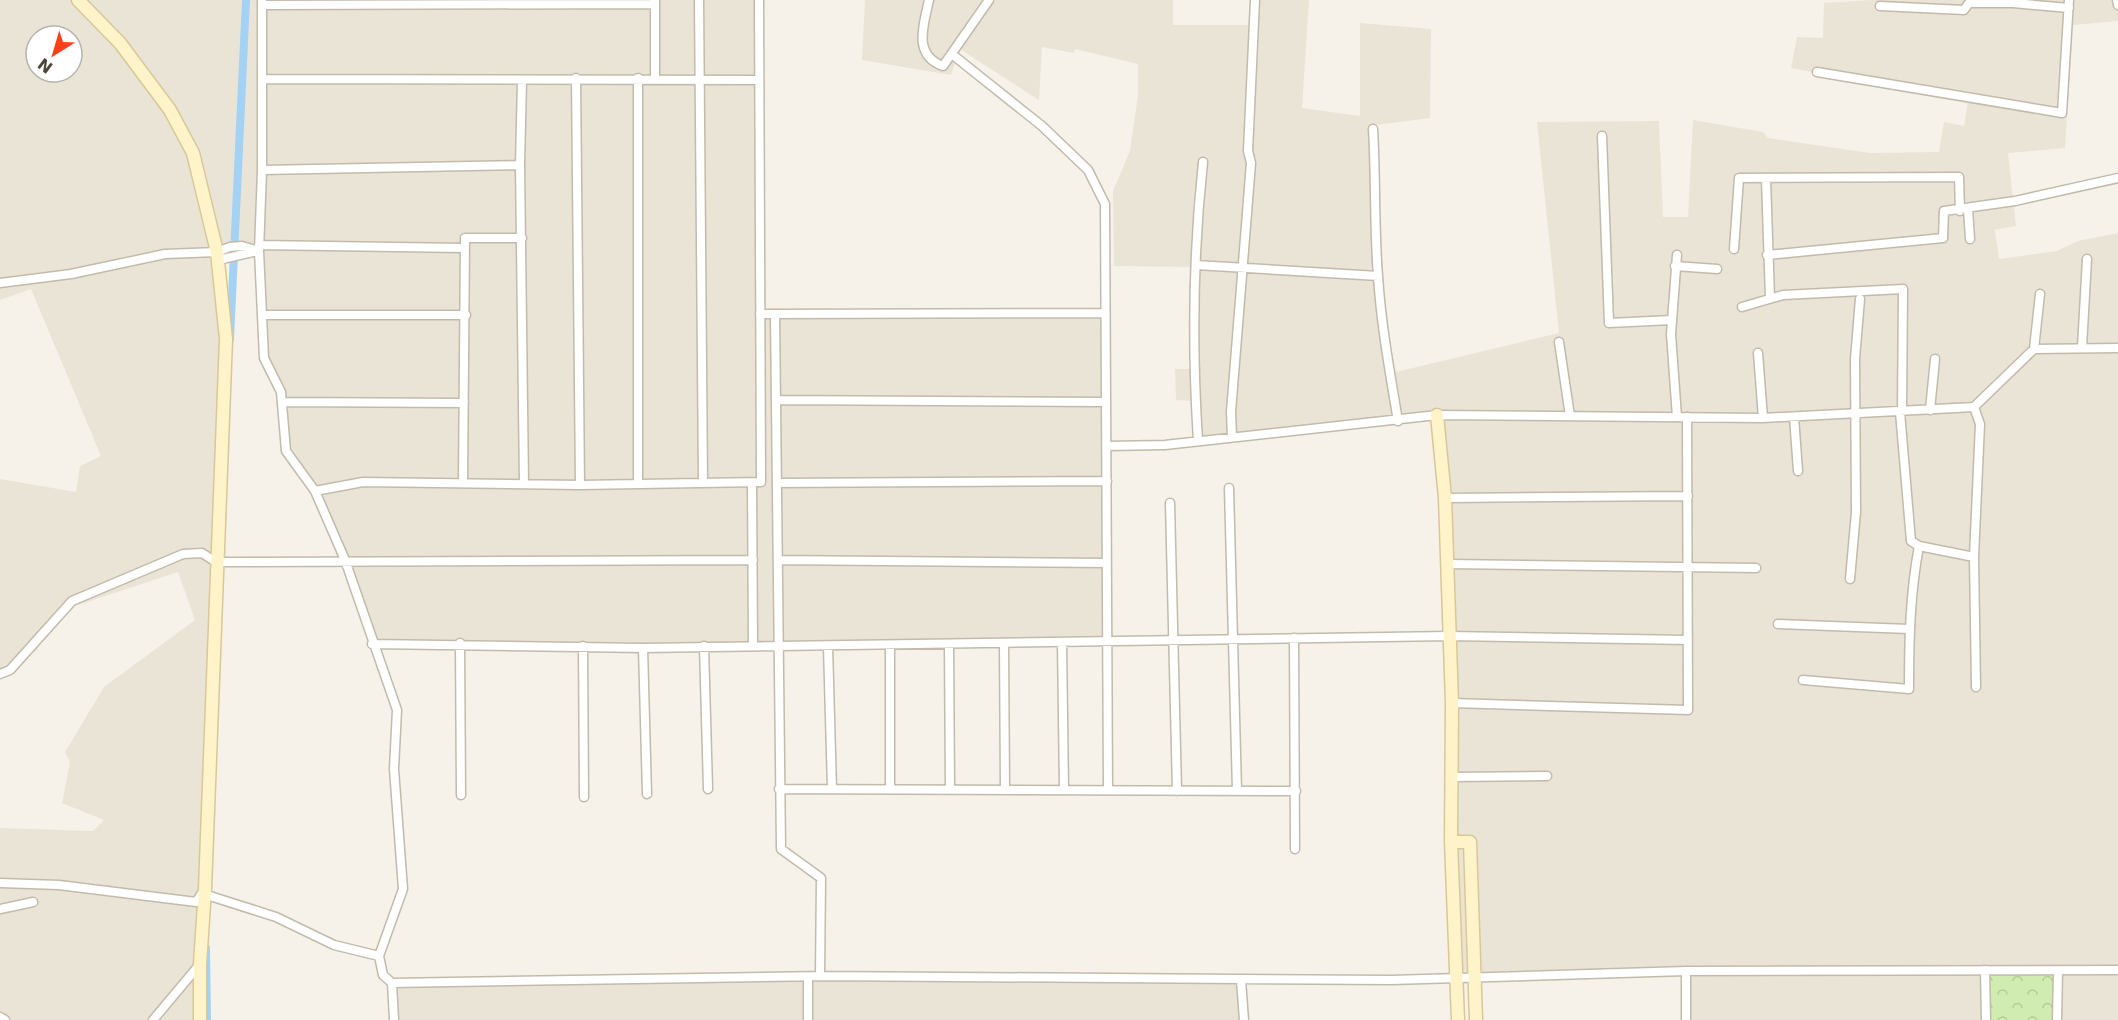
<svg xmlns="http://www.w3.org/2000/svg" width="2118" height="1020" viewBox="0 0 2118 1020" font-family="'DejaVu Sans',sans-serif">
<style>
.residential{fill:#eae4d7;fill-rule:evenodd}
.park{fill:url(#park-crowns)}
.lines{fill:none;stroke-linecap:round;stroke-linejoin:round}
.canal{stroke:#a3d2f5;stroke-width:8}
.street-casing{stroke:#c2bbab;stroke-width:11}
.secondary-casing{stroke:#d9c897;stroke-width:15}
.street{stroke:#fff;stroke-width:8}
.secondary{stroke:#fff3ca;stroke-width:12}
</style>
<defs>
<pattern id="park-crowns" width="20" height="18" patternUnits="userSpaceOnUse" patternTransform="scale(1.5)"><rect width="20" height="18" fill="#d0ecb0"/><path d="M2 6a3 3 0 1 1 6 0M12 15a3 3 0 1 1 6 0" fill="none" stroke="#b4cc98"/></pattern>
</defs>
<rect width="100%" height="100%" fill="#f6f2ea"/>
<!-- residential -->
<path class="residential" d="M0 0H759L760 314 1104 313 1109 642 949 645 372 644 315 491 286 451 283 402 264 358 259 251 242 246 217 253 226 339 200 1020H0V828L93 831 104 820 62 803 70 762 65 752 104 687 195 620 178 572 66 609 48 626 37 650 8 668 0 669V479L76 492 80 466 101 456 31 289 0 300ZM36 36H72V72H36Z
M865 0H1173V25H1254L1256 0H1309L1302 108 1360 116V23L1431 29 1430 118 1376 125 1382 303 1396 372 1559 333 1537 122 1659 121 1663 217H1688L1693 120 1763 132 1768 138 1870 153 1939 152 1944 122 1964 126 1968 101 1791 68 1797 37 1823 38 1824 3 1871 0H2118V21L2073 25 2065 148 2008 153 2016 226 1995 230 1999 259 2057 251 2078 241 2118 233V1020H1686V972L1457 979 1437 416 1200 440 1193 401 1176 400 1175 369H1193L1192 267 1114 266 1113 191 1130 151 1138 95V64L1075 49 1074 53 1042 47 1039 100 960 49 951 75 862 60Z
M820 976 1241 980 1244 1020H394L392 983Z"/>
<!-- park -->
<path class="park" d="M1985 970 2058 971 2061 1020H1984Z"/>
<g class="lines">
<!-- canal -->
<path class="canal" d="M230 339 246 0
M206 948 207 1020"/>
<!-- street casing -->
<g class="street-casing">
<path id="street" d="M262 0V170L259 251 264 358 281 392 286 451 315 491 345 560 397 710 394 769 403 889 379 956 383 975 392 983 394 1020
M699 0 703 483
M929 0C924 24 912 55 943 66L989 0
M2117 0 2118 5
M263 5 655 4
M1880 6 1964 10 1969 3H2013L2069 8
M953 55 1042 126 1088 170 1105 204 1108 790
M1817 72 2062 113 2069 0
M576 78 580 485
M638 78V484
M262 79 758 80
M655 79V0
M522 80 520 165 524 484
M1373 129C1376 178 1374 227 1378 276 1381 324 1390 373 1398 421
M1602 136 1609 323 1672 320
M262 170 520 165
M1766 179 1770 298
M1968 209 1970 239
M259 245 464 248
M1734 249 1739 178 1959 177 1960 211
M1677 255 1671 334 1677 417
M1767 255 1943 238 1944 211 2015 201 2118 178
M218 260 258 251
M1196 265 1378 276
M1675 266 1717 269
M0 283 71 274 165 254 217 252 230 247 242 246 259 251
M1742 307 1783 295 1903 289 1902 412
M760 314 1104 313
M775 314 781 849 821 878 820 976
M262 315H466
M1559 342 1570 416
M2082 347 2087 259
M2034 349 2040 294
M1758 353 1763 418
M777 400 1104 402
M283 402 464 403
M1974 407 1980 424 1974 557 1976 687
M1930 410 1935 359
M1794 417 1798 471
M1232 437 1231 412 1251 163 1248 151 1255 0
M1198 441C1192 348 1193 254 1203 162
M1106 446 1165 445 1437 415 1763 418 1974 407 2034 349 2118 348
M463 483 465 238H522
M752 483 753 646
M777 483 1107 481
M1229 488 1237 791
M315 491 363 482 580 485 761 482 759 0
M1445 498 1688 496
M1170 503 1177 791
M1919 546 1974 557
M778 560 1107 563
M1446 564 1756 568
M1850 579 1856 512 1855 359 1860 299
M1778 624 1909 629
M1294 638 1295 849
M1062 642 1064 790
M460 643 461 795
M372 644 643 648 1449 636 1688 640
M1004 644 1005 790
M949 645 950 789
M583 646 584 797
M704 646 708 789
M828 646 832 789
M890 646V789
M643 648 647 794
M0 674 10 670 72 601 183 554 202 553 216 562H228L753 560
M1803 680 1909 689C1909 640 1910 594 1919 546L1911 541 1900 412
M1452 703 1688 710 1687 417
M1452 777 1547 776
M779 789 1296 791
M0 883 59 885 196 902 205 889
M210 896 276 917 334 945 379 956
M0 909 33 902
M1985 970 1986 1020
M1686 971V1020
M1241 980 1244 1020
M392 983 820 976 1391 980 1686 971 2118 970
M0 1017 5 1020
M153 1020 200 964
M808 1020V977
M2057 1020 2058 971"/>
</g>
<!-- secondary casing -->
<g class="secondary-casing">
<path id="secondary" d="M78 0 120 43 170 110 193 153 217 252 226 339 205 889 200 964V1020
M1437 415 1445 498 1452 703 1451 842 1458 1020
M1451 842H1470L1476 1020"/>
</g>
<!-- street -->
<use href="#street" class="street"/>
<!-- secondary -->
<use href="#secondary" class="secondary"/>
</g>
<!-- north arrow -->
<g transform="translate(54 54) rotate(217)"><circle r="28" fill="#ffffff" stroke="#b7b4af" stroke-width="1.5"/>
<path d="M0-4.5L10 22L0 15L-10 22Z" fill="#ff3f17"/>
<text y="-9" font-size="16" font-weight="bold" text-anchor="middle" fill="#4a4337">N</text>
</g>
</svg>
